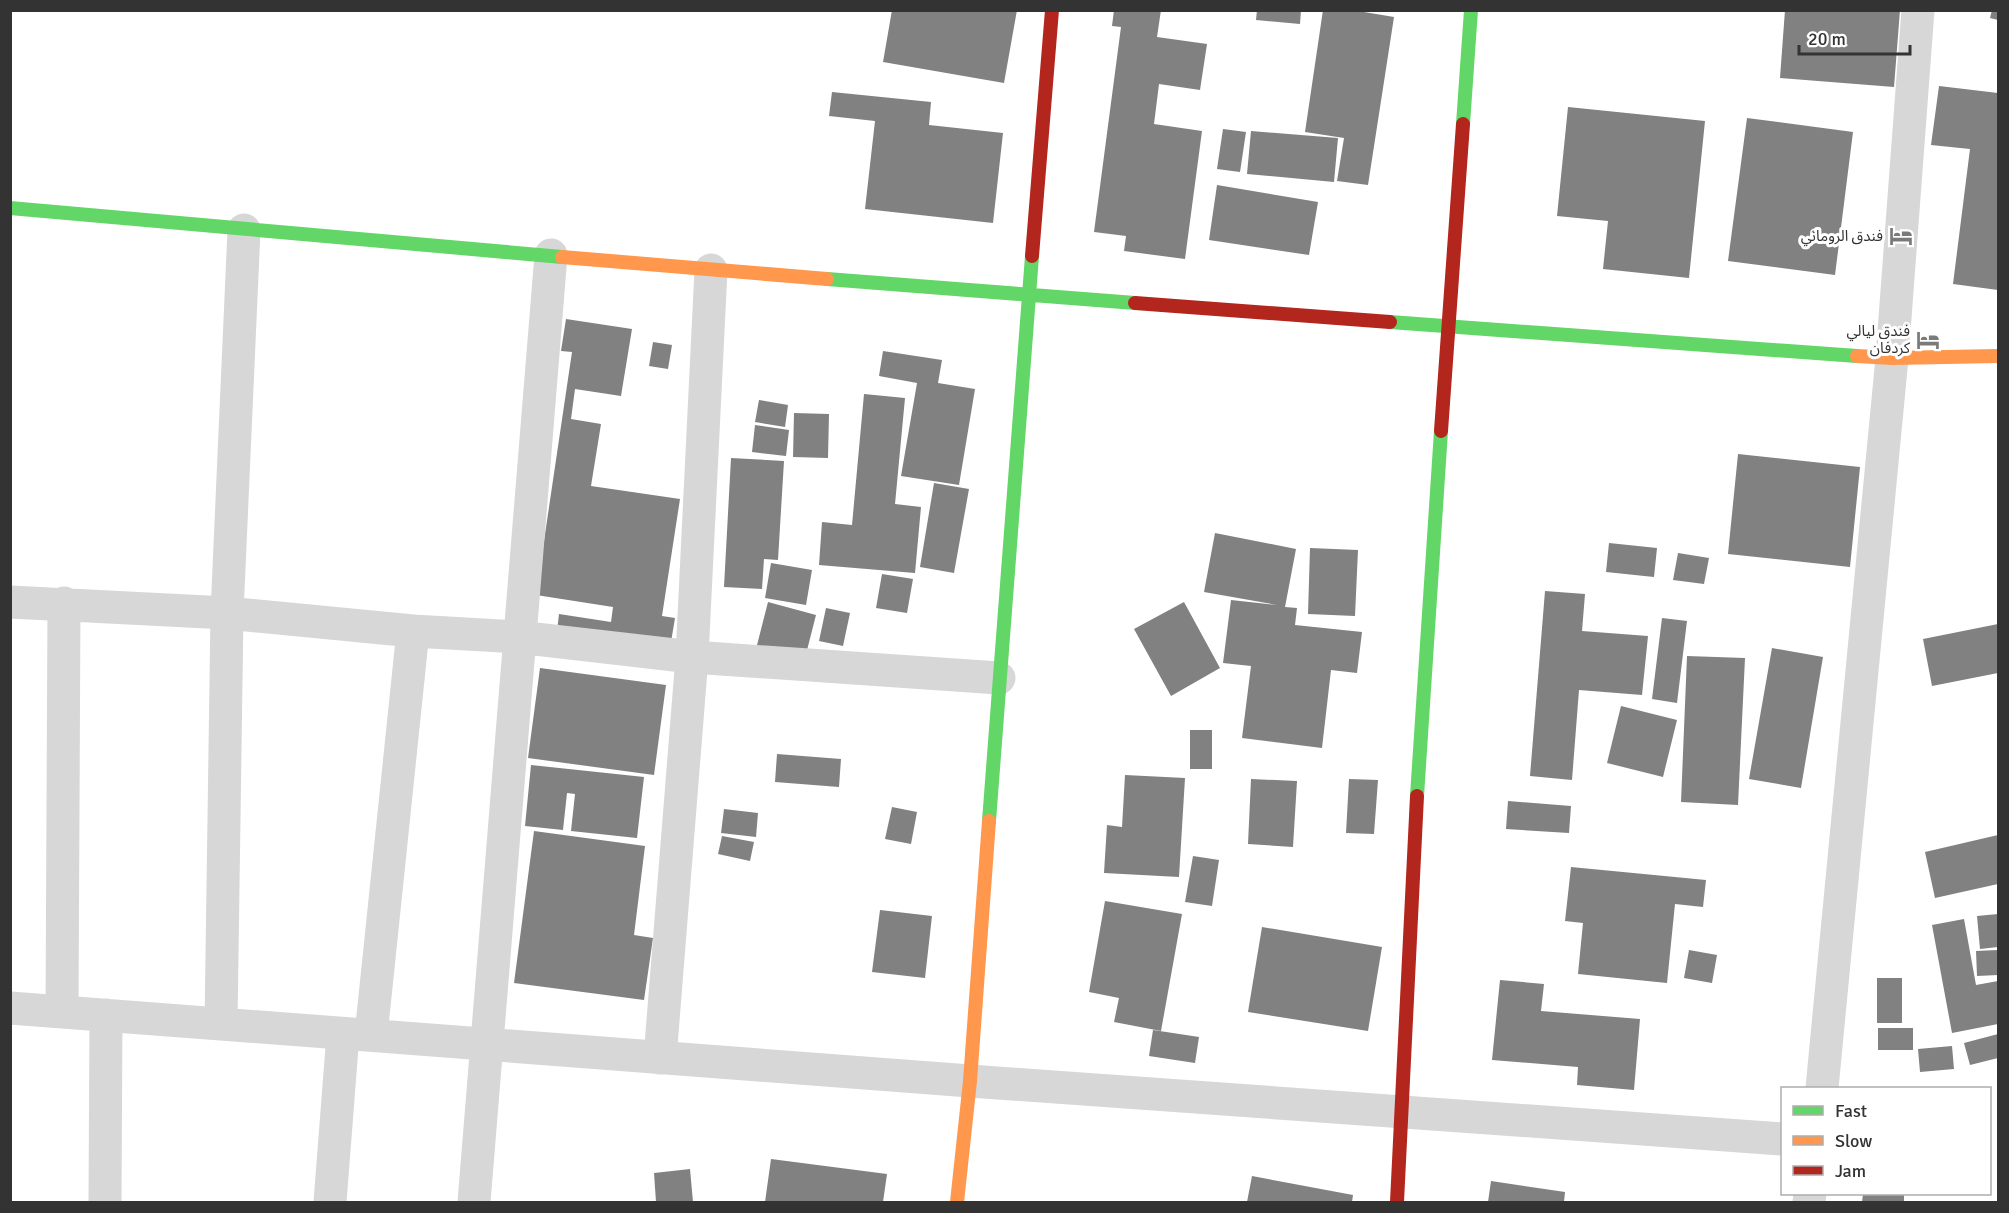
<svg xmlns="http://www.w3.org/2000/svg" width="2009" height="1213" viewBox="0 0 2009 1213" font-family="Signika,'Noto Sans Arabic',sans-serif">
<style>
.building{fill:#818181}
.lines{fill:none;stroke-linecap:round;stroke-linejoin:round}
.street{stroke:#d7d7d7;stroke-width:33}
.fast{stroke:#63d668;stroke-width:14}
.slow{stroke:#ff974d;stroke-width:14}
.jam{stroke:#b3261e;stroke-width:14}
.labels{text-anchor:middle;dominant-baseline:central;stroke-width:6;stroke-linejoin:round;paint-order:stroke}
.poi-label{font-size:15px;fill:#333;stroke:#fff;text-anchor:end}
</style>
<rect width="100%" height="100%" fill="#fff"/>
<!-- building -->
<path class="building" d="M892 10H1017L1004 83 883 62Z
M1114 10H1161L1157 37 1207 44 1200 90 1159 84 1154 124 1202 131 1185 259 1124 251 1126 236 1094 232 1121 27 1112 26Z
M1257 10H1301L1300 24 1256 20Z
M1323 10H1352L1394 17 1368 185 1337 181 1344 138 1305 132Z
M1785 10H1900L1894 87 1780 78Z
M1992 10H1998V20L1990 18Z
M1939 86 1998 93V290L1953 284 1970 149 1931 145Z
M832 92 931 102 929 125 1003 133 993 223 865 209 875 121 829 116Z
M1568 107 1705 121 1689 278 1603 269 1608 221 1557 216Z
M1747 118 1853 132 1835 275 1728 261Z
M1223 129 1246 132 1240 172 1217 169Z
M1251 131 1338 138 1334 182 1247 174Z
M1217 185 1318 202 1309 255 1209 240Z
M566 319 632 329 621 396 575 389 571 419 601 424 591 486 680 499 662 616 675 618 670 648 557 631 559 614 611 622 613 607 536 595 572 352 561 351Z
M653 342 672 345 668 369 649 366Z
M883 351 942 360 938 383 975 389 959 485 901 476 917 383 879 376Z
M864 394 905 398 895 504 921 507 915 573 819 565 822 522 852 525Z
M759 400 788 405 785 427 755 422Z
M794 413 829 414 828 458 793 457Z
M755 425 789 430 786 456 752 452Z
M1738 454 1860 467 1850 567 1728 554Z
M731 458 784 461 778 560 764 559 762 589 724 587Z
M934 483 969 489 954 573 920 567Z
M1215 533 1296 549 1285 607 1297 608 1295 625 1362 632 1357 673 1331 670 1322 748 1242 738 1251 666 1223 663 1231 600 1277 605 1204 592Z
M1609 543 1657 548 1654 577 1606 572Z
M1310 548 1358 550 1355 616 1308 614Z
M1678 553 1709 558 1704 584 1673 580Z
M771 563 812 570 806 605 765 598Z
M882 574 913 579 907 613 876 608Z
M1545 591 1585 594 1582 631 1648 636 1642 695 1579 690 1572 780 1530 776Z
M768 602 816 615 804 662 756 649Z
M1184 602 1220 668 1171 696 1134 629Z
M826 608 850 613 843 646 819 641Z
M1662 618 1687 621 1677 703 1652 699Z
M1998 624V673L1932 686 1923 639Z
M1772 648 1823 657 1801 788 1749 779Z
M1687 656 1745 658 1738 805 1681 802Z
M540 668 666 685 654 775 528 758Z
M1621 706 1677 720 1663 777 1607 763Z
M1190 730H1212V769H1190Z
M777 754 841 759 839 787 775 782Z
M531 765 644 777 637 838 571 831 575 794 567 793 563 830 525 826Z
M1125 775 1185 778 1179 877 1104 873 1107 825 1122 827Z
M1251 779 1297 781 1293 847 1248 844Z
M1349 779 1378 780 1374 834 1346 833Z
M1508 801 1571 806 1569 833 1506 829Z
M892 807 917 812 911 844 885 839Z
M724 809 758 813 756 837 721 833Z
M534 831 645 846 634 935 653 938 644 1000 514 983Z
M1998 835V884L1935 898 1925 852Z
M722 836 754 842 750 861 718 854Z
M1193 856 1219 860 1212 906 1185 902Z
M1571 867 1706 880 1703 907 1675 904 1667 983 1578 974 1583 923 1565 921Z
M1105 901 1182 914 1161 1031 1114 1022 1119 998 1089 992Z
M880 910 932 916 925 978 872 972Z
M1998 914V947L1980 949 1977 916Z
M1964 919 1976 985 1998 981V1024L1952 1033 1932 925Z
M1262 927 1382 947 1368 1031 1248 1012Z
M1689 950 1717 955 1712 983 1684 978Z
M1998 950V975L1977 976 1976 951Z
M1877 978H1902V1023H1877Z
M1500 980 1544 984 1541 1011 1640 1019 1634 1090 1577 1085 1578 1067 1492 1060Z
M1878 1028H1913V1050H1878Z
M1153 1030 1199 1037 1195 1063 1149 1056Z
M1998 1034V1058L1970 1065 1964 1043Z
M1952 1046 1954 1069 1920 1072 1918 1049Z
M771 1159 887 1174 883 1202H765Z
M690 1169 693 1202H656L654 1173Z
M1252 1176 1353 1195 1352 1202H1247Z
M1491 1181 1565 1192 1564 1202H1488Z
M1863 1194H1904V1202H1862Z"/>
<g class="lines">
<!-- street -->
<path class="street" d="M10 602 227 613 413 631 518 637 692 657 999 678
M10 1008 970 1081 1782 1139
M62 1012 64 603
M221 1024 227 613 244 230
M371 1035 413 631
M660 1058 692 657 711 270
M1822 1088 1892 358 1918 10
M105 1202 106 1015
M330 1202 343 1034
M474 1202 551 255
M1809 1202 1810 1194"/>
<!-- fast -->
<path class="fast" d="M1463 124 1471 10
M10 208 562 257
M827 279 1135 303
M1390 322 1857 356
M1417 796 1441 431
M989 821 1032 256"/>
<!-- slow -->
<path class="slow" d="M562 257 827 279
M1857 356 1892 358 1998 356
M957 1202 970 1081 989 821"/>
<!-- jam -->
<path class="jam" d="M1032 256 1052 10
M1135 303 1390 322
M1441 431 1463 124
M1397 1202 1417 796"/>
</g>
<!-- icons -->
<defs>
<g id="hotel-bare" transform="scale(1.8)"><path d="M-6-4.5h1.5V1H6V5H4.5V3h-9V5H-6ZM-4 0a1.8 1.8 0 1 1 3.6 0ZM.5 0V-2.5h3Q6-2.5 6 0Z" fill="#7a7a7a" stroke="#fff" stroke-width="2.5" paint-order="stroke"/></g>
</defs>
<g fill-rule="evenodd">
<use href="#hotel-bare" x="1901" y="236"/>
<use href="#hotel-bare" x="1928" y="340"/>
</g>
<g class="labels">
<!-- poi labels -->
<g class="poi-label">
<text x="1883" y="236">فندق الروماني</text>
<text x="1910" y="331">فندق ليالي<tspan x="1910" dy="17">كردفان</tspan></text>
</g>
</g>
<!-- border -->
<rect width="2009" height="1213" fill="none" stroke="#333333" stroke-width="24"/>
<!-- legend -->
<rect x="1781" y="1087" width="210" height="108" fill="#ffffff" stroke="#adadad" stroke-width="1.5"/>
<rect x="1793" y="1106" width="30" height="9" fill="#63d668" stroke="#adadad" stroke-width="1.5"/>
<text x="1835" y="1117" font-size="18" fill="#333333">Fast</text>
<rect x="1793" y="1136" width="30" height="9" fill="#ff974d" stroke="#adadad" stroke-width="1.5"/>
<text x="1835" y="1147" font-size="18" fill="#333333">Slow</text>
<rect x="1793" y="1166" width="30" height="9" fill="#b3261e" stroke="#adadad" stroke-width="1.5"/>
<text x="1835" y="1177" font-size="18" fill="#333333">Jam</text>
<!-- scale -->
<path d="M1799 45v9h111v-9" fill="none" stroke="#333333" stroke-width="3"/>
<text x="1808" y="45" font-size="18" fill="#333333" stroke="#ffffff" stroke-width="4.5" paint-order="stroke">20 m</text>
</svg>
